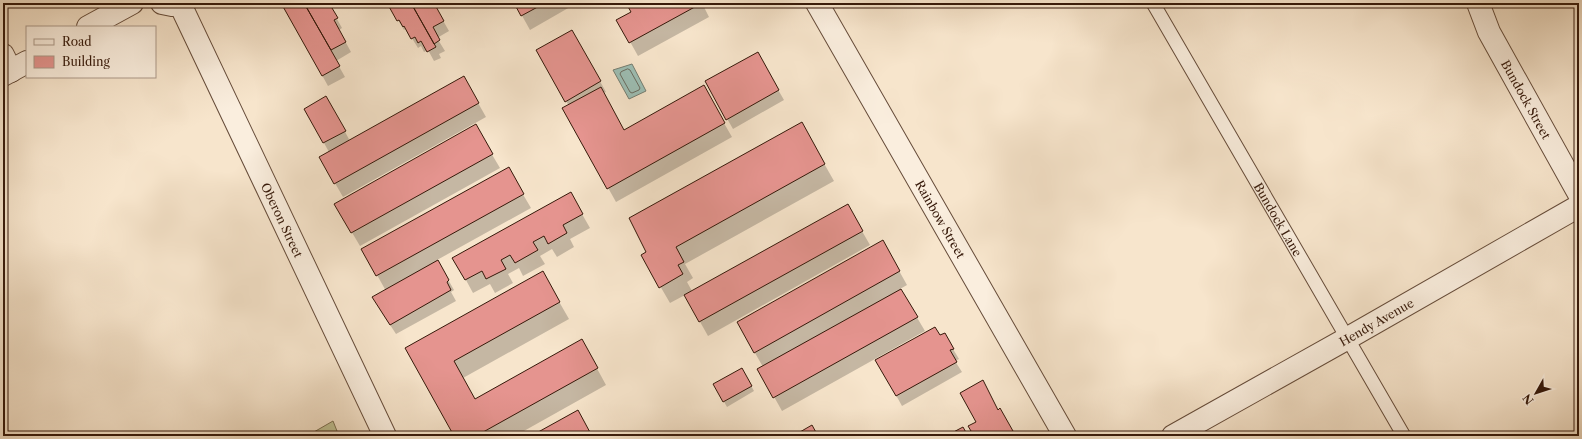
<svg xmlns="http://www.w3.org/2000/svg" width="1582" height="439" viewBox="0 0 1582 439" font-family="'Libre Caslon Text',serif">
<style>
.green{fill:#c1c395;stroke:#7c6e50}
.water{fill:#9dbfb5;stroke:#747d71}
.shadow{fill:#0003}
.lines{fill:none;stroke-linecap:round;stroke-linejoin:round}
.shore{stroke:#6a6c60;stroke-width:1}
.building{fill:#e5948f;stroke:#36190a}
.service-casing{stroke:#664c3a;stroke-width:15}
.minor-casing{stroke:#664c3a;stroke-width:24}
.tertiary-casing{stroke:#664c3a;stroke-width:24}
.service{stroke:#faeede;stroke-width:13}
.minor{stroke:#faeede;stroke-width:22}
.tertiary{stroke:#faeede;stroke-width:22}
.labels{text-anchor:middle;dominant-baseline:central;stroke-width:3;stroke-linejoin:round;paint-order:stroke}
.street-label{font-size:12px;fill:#36190a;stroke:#faeede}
</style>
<rect width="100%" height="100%" fill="#f7e5cc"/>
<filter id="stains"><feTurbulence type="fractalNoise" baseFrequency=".005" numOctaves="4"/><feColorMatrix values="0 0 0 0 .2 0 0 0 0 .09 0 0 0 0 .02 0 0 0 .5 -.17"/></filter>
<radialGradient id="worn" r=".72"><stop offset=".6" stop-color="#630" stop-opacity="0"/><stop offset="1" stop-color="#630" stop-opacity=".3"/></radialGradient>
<!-- green -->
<path class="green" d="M333 421 339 436H307Z"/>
<!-- water -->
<path class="water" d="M632 64 646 91 629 99 613 70Z"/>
<!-- shadow -->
<path class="shadow" d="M282 3H328L342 28 339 30 351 52 336 61 345 77 328 86Z
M388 3H433L449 31 437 38 445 51 439 54 441 58 434 61 428 50 424 52 421 46 418 48 410 35 409 36 405 29 404 30Z
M515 3H577L530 30Z
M627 3H712L704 7 709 17 638 56 618 20 632 12Z
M572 31 606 92 603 93 624 131 703 87 732 137 616 202 564 109 569 106 537 50Z
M757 53 784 100 733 129 706 82Z
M464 78 486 117 343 197 320 157 329 152 305 109 326 97 350 141Z
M801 123 834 181 685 264 693 278 687 282 692 291 847 205 870 245 708 336 685 295 670 303 642 255Z
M475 126 500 168 360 246 335 204Z
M508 169 531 208 437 260 454 290 451 292 456 301 396 334 379 308 386 291 363 250Z
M570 193 590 228 570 239 574 247 557 257 552 249 540 256 545 264 523 276 519 268 508 274 513 283 495 293 490 284 473 293 454 258Z
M883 242 907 285 900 289 925 331 782 411 759 370 763 367 738 323Z
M542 272 569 319 463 378 475 400 582 341 606 385 515 436H456L406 348Z
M944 334 959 359 955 361 962 372 902 406 877 361Z
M742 369 754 391 727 407 714 384Z
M988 391 998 411 1000 410 1015 436H975Z"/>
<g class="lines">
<!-- shore -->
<path class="shore" d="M628 69 630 70 640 88 639 90 632 93 630 92 620 74 621 72Z"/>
</g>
<!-- building -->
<path class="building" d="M281 3H304L340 66 322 76Z
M304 3H329L338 18 334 20 346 42 331 50Z
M387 3H411L436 47 427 52 421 41 418 43 415 37 411 39 404 26 403 27 399 20 397 21Z
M411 3H434L444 21 433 27 440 40 434 44Z
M514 3H545L521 16Z
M626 3H702L629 43 616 20 631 12Z
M572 30 601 81 565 102 536 50Z
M758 52 779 90 726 120 705 81Z
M464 76 479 103 334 184 319 157Z
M704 85 725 123 607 189 562 108 601 87 624 130Z
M326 96 346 131 323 143 304 109Z
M802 122 825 164 676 247 684 262 678 265 683 274 659 288 641 255 646 252 629 218Z
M476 124 493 154 351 233 334 204Z
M509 167 524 194 376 276 361 249Z
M571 192 583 214 563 225 567 233 548 244 544 236 533 242 538 250 515 263 510 255 501 260 506 269 486 279 482 271 465 280 452 258Z
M848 204 863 231 699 322 684 295Z
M883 240 900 271 754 353 737 322Z
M438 260 449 280 447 282 451 290 390 325 372 297Z
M543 271 560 302 454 361 475 399 582 339 598 368 476 436H454L405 348Z
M901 289 918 317 773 398 757 369Z
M935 327 940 335 945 333 954 349 950 350 957 362 896 396 875 360Z
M742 368 752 386 723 402 713 384Z
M983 380 998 410 1000 408 1013 431 1009 433 1011 436H974L968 426 976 422 960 393Z
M578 410 592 436H531Z
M812 425 818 436H793Z
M963 427 968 436H946Z"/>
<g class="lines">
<!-- service casing -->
<g class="service-casing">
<g id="service">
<path id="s1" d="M1153 3 1404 436"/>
</g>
</g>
<!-- minor casing -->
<g class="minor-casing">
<g id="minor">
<path id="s2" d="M1478 3 1489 32 1579 194"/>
<path id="s3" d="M180 4 385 436"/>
<path d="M3 55 11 71"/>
<path id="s4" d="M1173 436 1348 338 1579 206"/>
</g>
</g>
<!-- tertiary casing -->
<g class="tertiary-casing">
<g id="tertiary">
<path d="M162 3 172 5 182 3"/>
<path id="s5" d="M817 3 1065 436"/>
<path d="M88 27 132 3"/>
<path d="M3 75 27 62"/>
</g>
</g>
<!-- service -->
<use href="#service" class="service"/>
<!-- minor -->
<use href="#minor" class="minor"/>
<!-- tertiary -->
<use href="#tertiary" class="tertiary"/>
</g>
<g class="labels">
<!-- street labels -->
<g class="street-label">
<text stroke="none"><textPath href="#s2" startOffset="108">Bundock Street</textPath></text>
<text stroke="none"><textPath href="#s5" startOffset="249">Rainbow Street</textPath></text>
<text stroke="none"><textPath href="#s1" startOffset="250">Bundock Lane</textPath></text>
<text stroke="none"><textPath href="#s3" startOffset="239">Oberon Street</textPath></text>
<text stroke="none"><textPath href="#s4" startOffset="233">Hendy Avenue</textPath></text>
</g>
</g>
<!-- margin -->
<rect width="1582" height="439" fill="none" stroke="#f7e5cc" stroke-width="16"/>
<rect x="4" y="4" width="1574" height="431" fill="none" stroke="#36190a" stroke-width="2"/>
<rect x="8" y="8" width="1566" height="423" fill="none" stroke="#36190a"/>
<!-- legend -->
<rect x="26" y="26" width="130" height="52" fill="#faeede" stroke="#ac9989"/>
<rect x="34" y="39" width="20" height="6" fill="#faeede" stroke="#ac9989"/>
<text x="62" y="46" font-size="12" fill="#36190a">Road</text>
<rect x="34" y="56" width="20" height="12" fill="#e5948f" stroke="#ac9989"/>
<text x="62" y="66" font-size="12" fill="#36190a">Building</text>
<!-- north arrow -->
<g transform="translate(1536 393) rotate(231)" stroke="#faeede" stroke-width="3" paint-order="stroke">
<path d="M0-3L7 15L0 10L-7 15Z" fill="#36190a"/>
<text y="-6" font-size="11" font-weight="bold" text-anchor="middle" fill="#36190a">N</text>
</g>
<rect width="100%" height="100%" filter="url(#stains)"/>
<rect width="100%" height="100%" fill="url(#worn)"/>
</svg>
